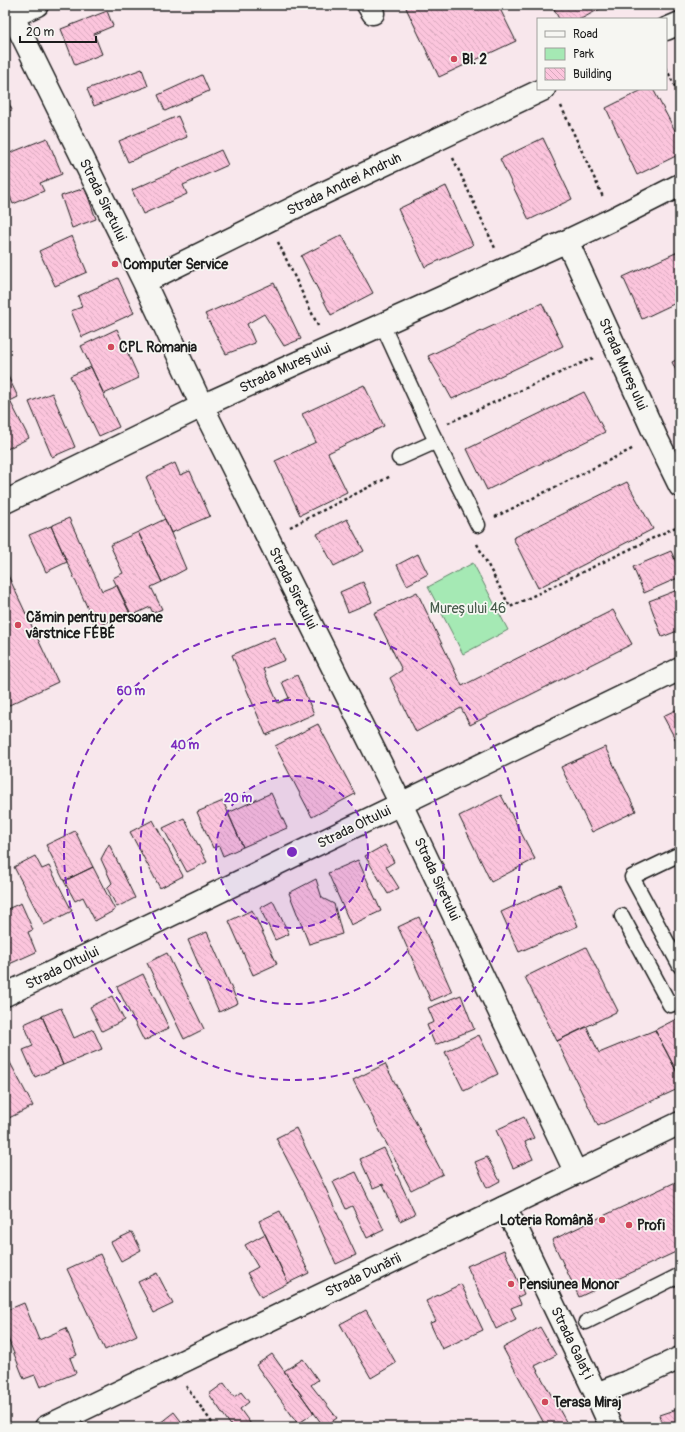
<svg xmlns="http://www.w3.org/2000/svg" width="685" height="1432" viewBox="0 0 685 1432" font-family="Pangolin,sans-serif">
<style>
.park{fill:#a5e9b4;stroke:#608268}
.building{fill:url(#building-back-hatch);stroke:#1c1c1c}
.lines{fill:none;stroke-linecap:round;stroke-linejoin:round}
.lane-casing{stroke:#1c1c1c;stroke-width:17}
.street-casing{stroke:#1c1c1c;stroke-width:25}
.secondary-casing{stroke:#1c1c1c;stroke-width:25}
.path{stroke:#1c1c1c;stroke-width:2.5;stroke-dasharray:3 3;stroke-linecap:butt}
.lane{stroke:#f6f6f2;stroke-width:14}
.street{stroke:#f6f6f2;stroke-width:22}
.secondary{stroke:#f6f6f2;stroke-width:22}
.ring{fill:none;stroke:#7b2cbf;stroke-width:2;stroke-dasharray:7 5}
.poi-dot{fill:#d1495b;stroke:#f6f6f2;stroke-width:1.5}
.labels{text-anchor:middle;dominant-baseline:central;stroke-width:3.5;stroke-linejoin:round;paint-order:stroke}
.poi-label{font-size:14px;font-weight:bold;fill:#1c1c1c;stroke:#f6f6f2;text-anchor:start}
.street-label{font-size:14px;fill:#1c1c1c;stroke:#f6f6f2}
.park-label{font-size:14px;fill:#455a4a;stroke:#f6f6f2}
.centre{fill:#7b2cbf;stroke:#f6f6f2;stroke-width:2}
.ring-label{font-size:12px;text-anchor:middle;font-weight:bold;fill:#7b2cbf;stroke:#f6f6f2;stroke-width:3.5;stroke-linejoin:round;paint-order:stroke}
</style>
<defs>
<pattern id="building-back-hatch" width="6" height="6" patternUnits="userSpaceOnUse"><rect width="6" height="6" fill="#fcc5dd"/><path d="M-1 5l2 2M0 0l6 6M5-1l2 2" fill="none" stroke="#d7a9bd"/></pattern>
</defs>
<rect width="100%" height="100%" fill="#f8e7ec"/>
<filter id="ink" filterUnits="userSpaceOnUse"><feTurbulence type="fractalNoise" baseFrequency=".025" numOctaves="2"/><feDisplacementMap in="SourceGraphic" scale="8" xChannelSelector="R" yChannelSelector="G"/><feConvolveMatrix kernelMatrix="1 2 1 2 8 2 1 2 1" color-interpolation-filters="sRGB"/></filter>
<g filter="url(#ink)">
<!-- park -->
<path class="park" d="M473 563 508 630 463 654 428 587Z"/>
<!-- building -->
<path class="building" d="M411 5H498L516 41 439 77 406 8Z
M552 5H607L581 19H559Z
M107 11 113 26 94 34 102 54 75 65 61 29Z
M142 69 148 86 94 106 87 89Z
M202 75 209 91 165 111 158 95Z
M644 89H653L680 140V154L637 175 606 108Z
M5 95 12 110 5 112Z
M178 116 187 137 128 162 119 141Z
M47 138 62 174 40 183 44 191 13 204 5 184V155Z
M543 138 572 199 529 220 500 159Z
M221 150 228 165 183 185 187 194 143 214 132 190Z
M446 186 473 245 425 267 398 209Z
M85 188 96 219 72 228 61 196Z
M342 235 373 293 331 315 301 256Z
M72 236 87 272 55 286 39 251Z
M680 251V301L642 319 623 277Z
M118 278 134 313 82 337 71 311 82 307 78 296Z
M274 283 301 339 284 346 264 314 247 324 255 343 226 354 205 314Z
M542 303 563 346 452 399 428 356Z
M117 329 139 378 104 394 81 346Z
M680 358V379L672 362Z
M91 367 119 427 99 436 70 376Z
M5 370 18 397 10 401 29 438 5 450Z
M364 385 384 426 328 453 347 492 300 515 275 461 316 442 302 414Z
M584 392 605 432 487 490 467 449Z
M52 393 75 447 52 457 29 402Z
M175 463 180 475 190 471 210 516 171 533 146 477Z
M627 482 653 529 538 588 513 538Z
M69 518 102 591 117 585 130 612 96 627 51 526Z
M165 519 186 569 162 582 138 532Z
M347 519 364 551 334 566 317 534Z
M51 526 67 562 46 572 29 535Z
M138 532 162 582 151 587 162 609 153 613 150 607 131 616 113 578 123 573 110 545Z
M671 551 680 571V577L644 593 633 567Z
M418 554 428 574 407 585 397 565Z
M5 569 58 682 5 707Z
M363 582 372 602 348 612 340 592Z
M680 589V630L662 637 649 601Z
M417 592 462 686 613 610 632 644 470 725 461 708 416 732 390 678 402 670 374 613Z
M274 637 285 660 263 669 278 703 289 698 282 682 297 675 314 714 266 735 232 655Z
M680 708V748L663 716Z
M318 724 355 794 312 817 275 746Z
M605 747 636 811 592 832 561 767Z
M271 793 287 828 243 847 228 813Z
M501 795 535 859 491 882 459 816Z
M223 801 243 847 223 856 219 846 213 848 197 812Z
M184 818 207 862 187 872 163 828Z
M153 820 183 876 160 888 130 832Z
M75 831 93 867 64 881 46 845Z
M109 844 135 898 117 907 107 888 112 883 101 859Z
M385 845 394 862 386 867 399 888 388 894 365 856Z
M35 856 42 869 49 866 72 911 44 925 14 867Z
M358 860 381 911 351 925 328 873Z
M93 867 115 910 95 921 83 897 75 901 64 881Z
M316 879 322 898 334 904 342 934 309 944 289 893Z
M560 885 578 926 519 952 501 912Z
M273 901 289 934 275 940 260 908Z
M21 903 33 930 28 932 36 952 5 966V910Z
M252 910 277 964 253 975 229 921Z
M419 917 452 992 431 1001 398 927Z
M207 932 238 1003 219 1012 188 940Z
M586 947 618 1011 557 1041 525 977Z
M167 953 204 1029 184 1039 147 963Z
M143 974 169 1028 144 1041 117 987Z
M461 995 474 1029 435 1045 427 1025 434 1022 428 1008Z
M112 996 124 1020 102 1031 90 1007Z
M61 1008 74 1038 93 1029 102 1049 63 1065 42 1016Z
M42 1016 63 1065 35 1077 23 1050 33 1046 24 1024Z
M680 1017V1078L655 1030Z
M587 1027 599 1053 655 1030 680 1078V1088L598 1126 557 1041Z
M479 1035 498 1074 464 1091 445 1052Z
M5 1053 33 1106 9 1118 5 1111Z
M385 1064 443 1174 411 1190 353 1080Z
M524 1117 534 1138 525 1142 533 1159 513 1168 496 1130Z
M296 1128 325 1187 356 1255 336 1264 306 1196 276 1138Z
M384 1148 415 1214 400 1221 383 1184 373 1188 360 1159Z
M487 1157 500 1181 487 1188 475 1162Z
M356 1172 384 1230 367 1238 352 1206 346 1209 333 1182Z
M680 1180V1250L579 1297 552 1240Z
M280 1211 309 1273 288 1283 259 1221Z
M132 1232 141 1250 121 1261 111 1242Z
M265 1234 288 1283 261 1297 247 1273 258 1267 245 1245Z
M504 1250 524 1294 518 1297 521 1304 511 1308 516 1319 496 1329 467 1266Z
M100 1254 137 1335 105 1350 67 1269Z
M157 1273 173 1304 154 1313 138 1282Z
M461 1284 483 1330 442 1349 430 1323 436 1321 426 1301Z
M24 1303 39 1340 66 1328 77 1355 70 1358 76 1373 40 1387 35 1375 24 1379 5 1331V1311Z
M366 1310 396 1363 371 1378 340 1324Z
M540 1327 556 1355 535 1366 569 1427H546L503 1348Z
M272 1354 314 1413 298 1424 256 1365Z
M303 1359 318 1380 311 1385 337 1418 324 1427 284 1371Z
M224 1383 234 1397 241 1392 249 1402 240 1409 253 1427H232L209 1394Z
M680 1408V1427H663L659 1415Z
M174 1412 184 1425 189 1420 195 1427H155Z"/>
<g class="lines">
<!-- lane casing -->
<g class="lane-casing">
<path id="lane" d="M382 324 431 431 478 525
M399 458 437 441
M680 854 632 877 680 966
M622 916 670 1005 680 1001
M586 1322 680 1275"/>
</g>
<!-- street casing -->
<g class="street-casing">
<path id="street" d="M7 5 144 282 202 406 401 804 576 1173
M368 5 373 13
M5 20 37 5
M666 29 680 23
M567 241 656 437 680 486
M144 282 324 193 544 89
M5 502 202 406 567 241 611 220 680 185
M5 995 680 669
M503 1208 516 1227 596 1394 630 1381 680 1358
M596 1394 611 1427"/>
</g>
<!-- secondary casing -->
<g class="secondary-casing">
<path id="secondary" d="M46 1427 680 1123"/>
</g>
<!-- path -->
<path class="path" d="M666 68 680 97
M561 106 603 197
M453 158 495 248
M278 242 319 328
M448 423 593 358
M495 517 634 448
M290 527 391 476
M477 544 510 607 680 525
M186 1386 215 1427"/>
<!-- lane -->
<use href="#lane" class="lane"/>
<!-- street -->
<use href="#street" class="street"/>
<!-- secondary -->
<use href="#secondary" class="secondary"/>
</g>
</g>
<!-- distance rings -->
<circle cx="292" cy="852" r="76" fill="#7b2cbf" fill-opacity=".12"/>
<g class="ring">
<circle cx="292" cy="852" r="76"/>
<circle cx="292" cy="852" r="152"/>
<circle cx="292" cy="852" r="228"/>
</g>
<!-- markers -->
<g class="poi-dot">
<circle cx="454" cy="59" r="4"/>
<circle cx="115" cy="264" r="4"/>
<circle cx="111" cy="347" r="4"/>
<circle cx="18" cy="625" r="4"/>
<circle cx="602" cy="1220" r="4"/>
<circle cx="629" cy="1225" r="4"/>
<circle cx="511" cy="1284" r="4"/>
<circle cx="545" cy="1402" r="4"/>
</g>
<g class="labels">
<!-- poi labels -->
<g class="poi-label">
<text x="462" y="59">Bl. 2</text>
<text x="123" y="264">Computer Service</text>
<text x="119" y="347">CPL Romania</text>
<text x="26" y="617">Cămin pentru persoane<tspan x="26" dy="16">vârstnice FÉBÉ</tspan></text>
<text x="594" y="1220" text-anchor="end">Loteria Română</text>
<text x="637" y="1225">Profi</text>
<text x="519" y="1284">Pensiunea Monor</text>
<text x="553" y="1402">Terasa Miraj</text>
</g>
<!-- street labels -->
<g class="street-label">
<text transform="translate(344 184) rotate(-26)">Strada Andrei Andruh</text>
<text transform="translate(103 200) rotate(64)">Strada Siretului</text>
<text transform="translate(623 364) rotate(66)">Strada Mureșului</text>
<text transform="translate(285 368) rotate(-25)">Strada Mureșului</text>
<text transform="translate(293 588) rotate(63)">Strada Siretului</text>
<text transform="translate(354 827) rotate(-26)">Strada Oltului</text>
<text transform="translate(437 879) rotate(65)">Strada Siretului</text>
<text transform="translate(62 968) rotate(-26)">Strada Oltului</text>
<text transform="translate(363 1275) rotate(-26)">Strada Dunării</text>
<text transform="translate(572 1343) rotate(64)">Strada Galați</text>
</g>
<!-- park labels -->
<g class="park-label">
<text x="468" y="608">Mureșului 46</text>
</g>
</g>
<circle cx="292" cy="852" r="6" class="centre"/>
<g class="ring-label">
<text x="131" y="695">60 m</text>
<text x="185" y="749">40 m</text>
<text x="238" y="802">20 m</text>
</g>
<!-- margin -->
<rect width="685" height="1432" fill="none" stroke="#f6f6f2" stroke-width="20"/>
<rect x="10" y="10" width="665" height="1412" fill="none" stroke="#1c1c1c" stroke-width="1.5" filter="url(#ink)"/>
<!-- legend -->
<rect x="537" y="18" width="130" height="72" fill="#f6f6f2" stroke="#9f9f9c"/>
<rect x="545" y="31" width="20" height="6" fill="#f6f6f2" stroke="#9f9f9c"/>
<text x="573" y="38" font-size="12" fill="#1c1c1c">Road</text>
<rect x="545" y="48" width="20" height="12" fill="#a5e9b4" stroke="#9f9f9c"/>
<text x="573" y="58" font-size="12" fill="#1c1c1c">Park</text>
<rect x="545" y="68" width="20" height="12" fill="url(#building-back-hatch)" stroke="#9f9f9c"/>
<text x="573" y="78" font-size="12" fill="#1c1c1c">Building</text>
<!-- scale -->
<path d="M20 36v6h76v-6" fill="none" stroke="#1c1c1c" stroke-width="2"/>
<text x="26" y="36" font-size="12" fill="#1c1c1c" stroke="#f6f6f2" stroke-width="3" paint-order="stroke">20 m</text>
</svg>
